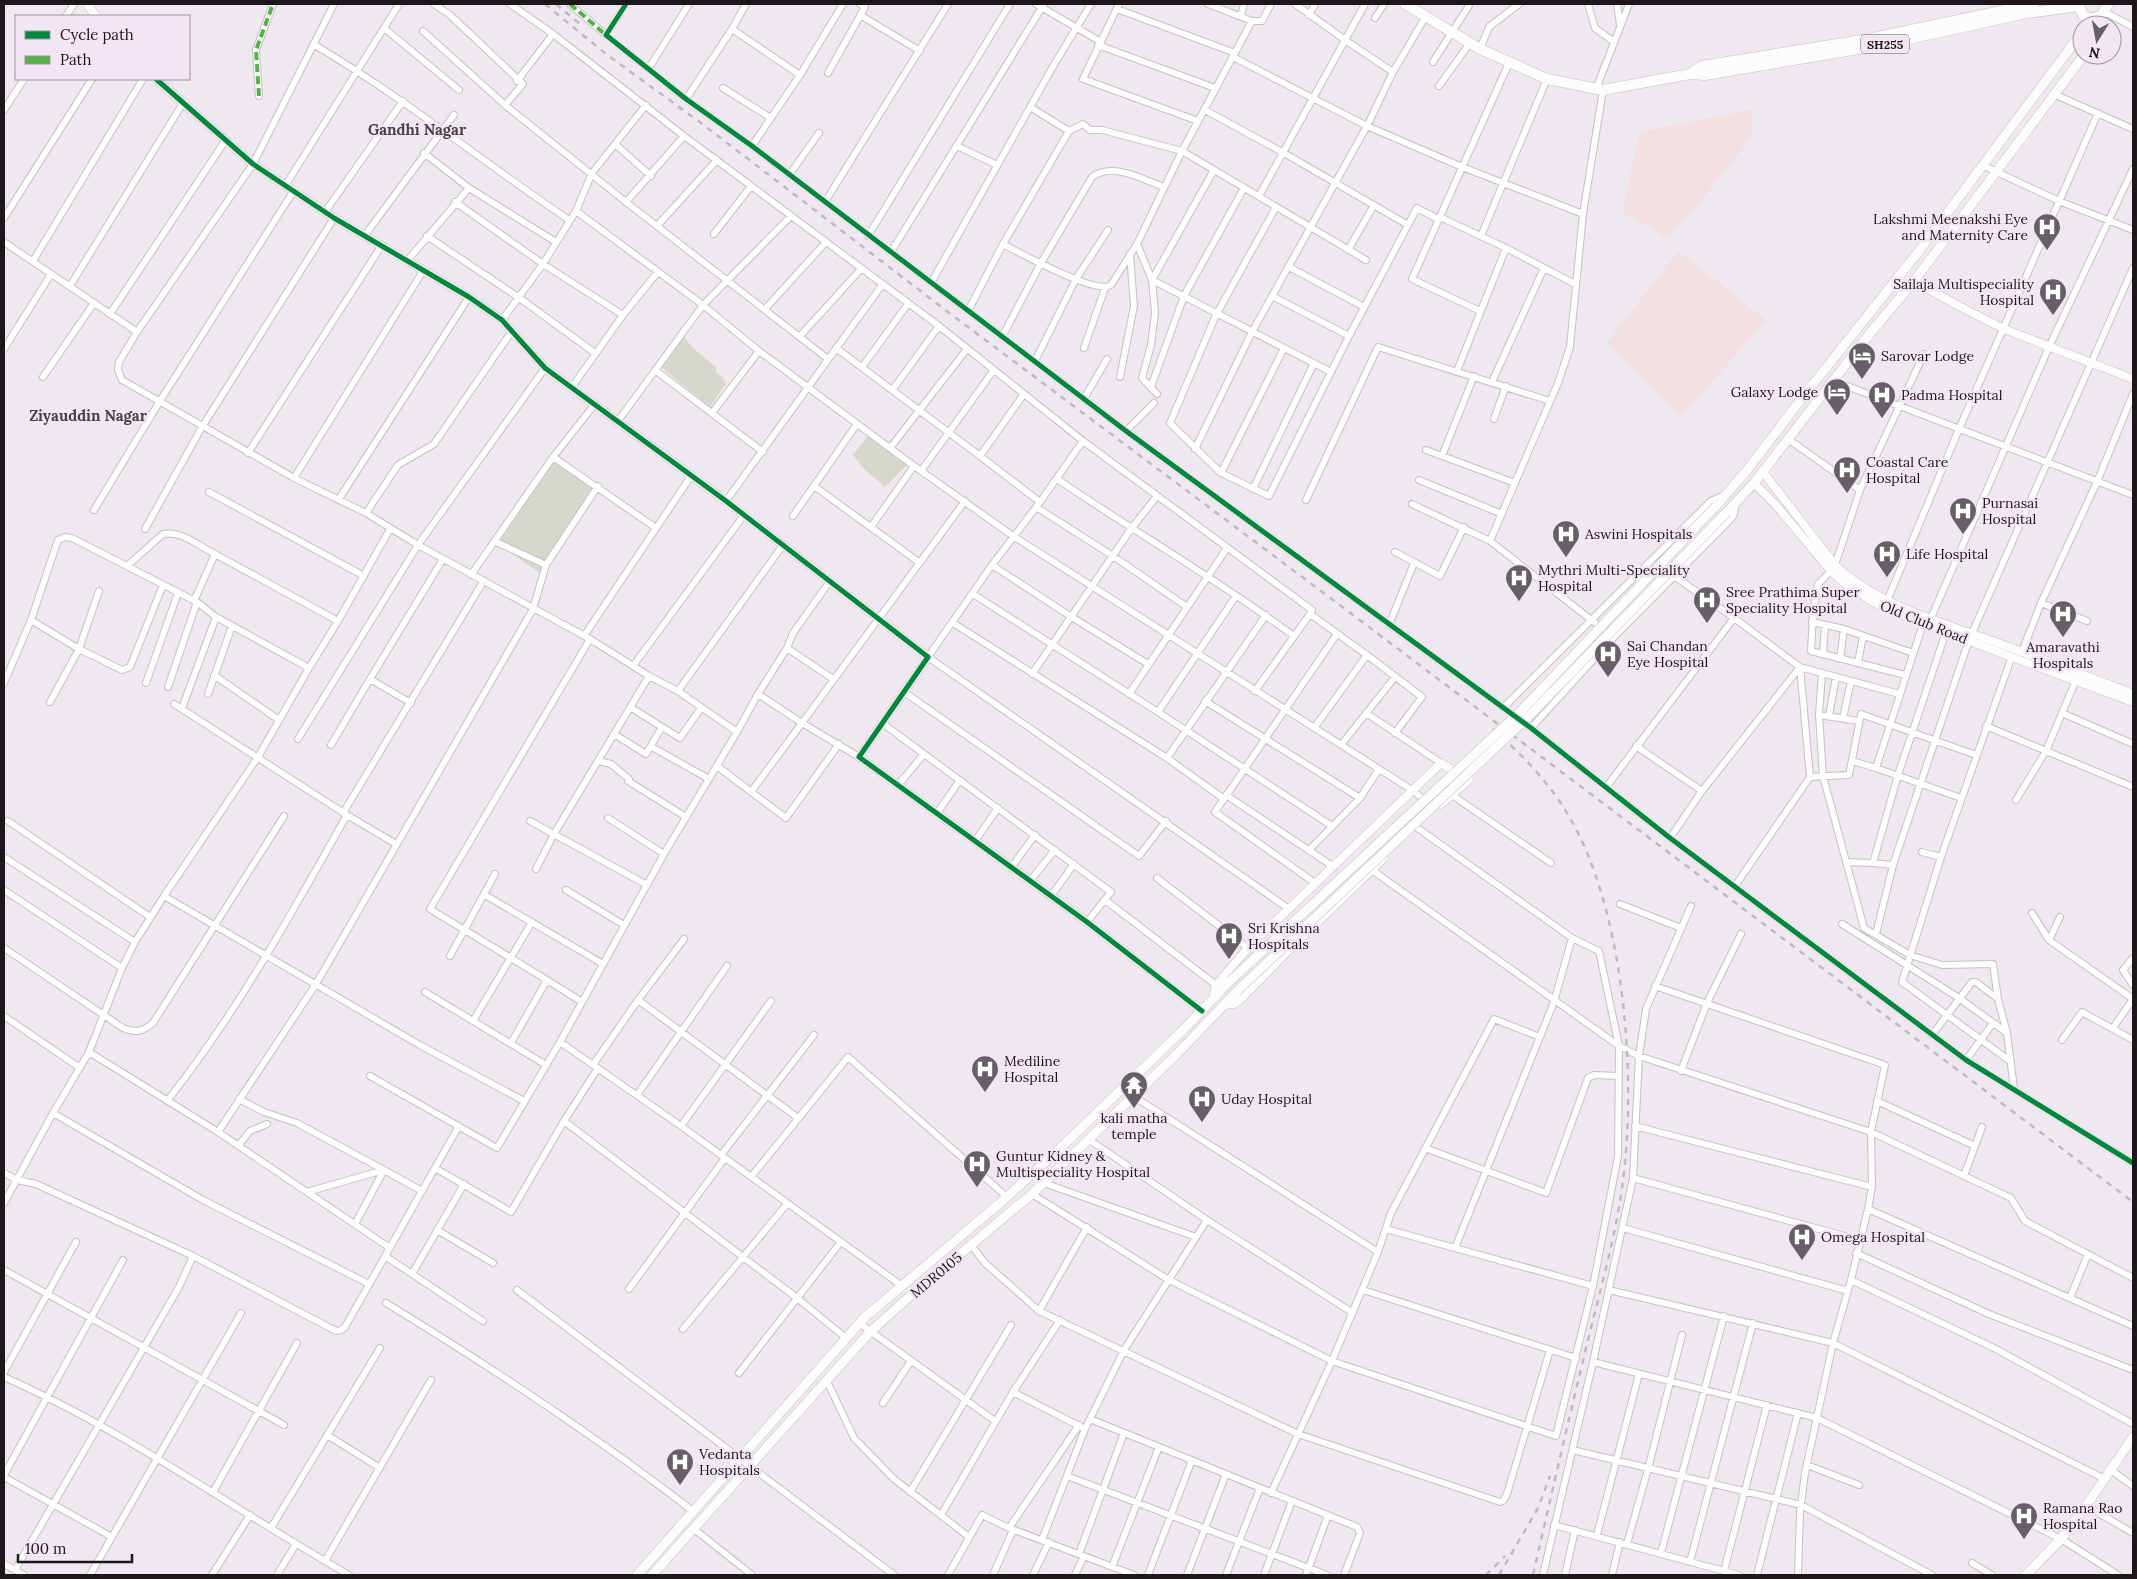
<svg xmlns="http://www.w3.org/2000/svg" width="2137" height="1579" viewBox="0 0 2137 1579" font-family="Lora,serif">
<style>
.industrial{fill:#f2e0e2}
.green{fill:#d8d7cb}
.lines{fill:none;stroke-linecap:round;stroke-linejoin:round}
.minor-casing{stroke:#c5c1c5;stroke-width:8}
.tertiary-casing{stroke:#c5c1c5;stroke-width:9}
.secondary-casing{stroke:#c5c1c5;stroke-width:10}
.primary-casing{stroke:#c5c1c5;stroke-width:11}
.minor{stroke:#fdfcfd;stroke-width:6}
.tertiary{stroke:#fdfcfd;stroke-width:8}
.secondary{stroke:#fdfcfd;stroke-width:9}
.primary{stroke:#fdfcfd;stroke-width:10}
.rail{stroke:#bdbcbd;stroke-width:2.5;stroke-dasharray:6 6;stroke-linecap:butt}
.secondary-bridge-casing{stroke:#c5c1c5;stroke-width:10;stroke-linecap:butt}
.secondary-bridge{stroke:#fdfcfd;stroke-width:9}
.quiet{stroke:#55b145;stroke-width:4;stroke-dasharray:8 4;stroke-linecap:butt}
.cycleway-casing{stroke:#f2e6f2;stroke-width:8}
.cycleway{stroke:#00873e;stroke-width:5}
.labels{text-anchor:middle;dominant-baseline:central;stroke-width:5;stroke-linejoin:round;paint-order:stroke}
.shield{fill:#f2e6f2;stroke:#5c555c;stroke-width:1}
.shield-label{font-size:12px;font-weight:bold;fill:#1b171b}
.poi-label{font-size:14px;fill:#1b171b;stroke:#f2e6f2;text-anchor:start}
.street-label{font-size:14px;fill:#1b171b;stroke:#f2e6f2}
.neighbourhood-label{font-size:15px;font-weight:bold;fill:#49404a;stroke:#f2e6f2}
</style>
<rect width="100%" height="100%" fill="#efe9ef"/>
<!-- industrial -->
<path class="industrial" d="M1752 109V137L1684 222 1667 238 1622 212 1640 132Z
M1678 251 1766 320 1682 416 1607 343Z"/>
<!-- green -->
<path class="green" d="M683 336 693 348 716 367V373L723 377 726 384 710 407 661 367Z
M868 436 907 465 885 487 862 467 853 455Z
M554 460 594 490 540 573 498 544Z"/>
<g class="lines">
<!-- minor casing -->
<g class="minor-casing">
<path id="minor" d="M334 4 253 164 137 332 119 362 118 370 122 380 294 478 366 513 418 545 590 639
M434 4 450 15 523 84 505 105
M510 4 553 34 684 136 939 326 1083 441 1312 610 1310 614 1367 655
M570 4 606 35
M626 4 606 35 686 99 752 146 1126 431 1531 728 1670 838 1966 1060 2133 1163
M1036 4 1101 42
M1119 4 1083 79 1198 121
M1208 4 1252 21H1262L1271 4
M1295 4 1345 40 1393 72
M1588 4 1595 28 1614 42
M1617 4 1620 25
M1117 9 1235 53
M2105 12 2133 27
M860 15 920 51
M1309 15 1315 4
M66 16 74 4
M1241 16 1244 4
M1375 18 1384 4
M384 28 459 90
M732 29 800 75
M423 31 505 105 626 202 828 359
M313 44C403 97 483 162 569 220
M1098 45 1215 88
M1480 49 1489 27 1519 4
M1233 57 1367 126 1462 167 1583 214
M1433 62 1470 4
M649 68 689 4
M828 73 865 7 860 4
M517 81 553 34
M1439 86 1470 43
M723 88 771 118
M1596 89 1629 4
M2056 95 2133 129
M259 96 256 50 273 4
M686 99 732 29 746 4
M4 110 24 79
M1205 110 1284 153 1408 225
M1069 131 1083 124 1090 130H1102L1182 151 1366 260
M615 144 651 176
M752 146 800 75 843 4
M957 146 997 165
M424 153 469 188 556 242
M1984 166 2059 201 2133 230
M789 175 819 133
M285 186 399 4
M1259 196 1365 4
M455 202 543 264 623 315 572 387
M626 202 684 136
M825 202 948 4
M1276 207 1216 315 1170 423 1221 473 1269 496 1349 336 1417 208 1438 219
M576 211 703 305 759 351 914 466 1013 536 1412 790 1427 802
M325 212 403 101
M1440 217 1506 248
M4 218 92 79
M657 226 717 160
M714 234 751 186
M365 235 454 115
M427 236 518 297 595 353
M868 236 1010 4
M1481 236 1547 79
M4 242 137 332
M1003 244C1020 253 1096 295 1111 285L1137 244 1182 151 1252 21
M1137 244 1152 280 1331 372
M1348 250 1374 205
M891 252 1044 4
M33 261 143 79
M407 261 469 188
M1289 267 1364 307
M931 283 1055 63 1091 4
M70 286 183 103
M1272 296 1349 336
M765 309 826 242
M968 311 1003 244 1069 131 1030 107
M1480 311 1412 279 1509 63
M110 314 225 141
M623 315 657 273
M502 320 543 264 576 211 592 173 646 105
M800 336 861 269
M1002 337 1041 263 1092 177C1113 162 1142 179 1164 187
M836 348 980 456
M1084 348 1105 288
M4 349 51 274
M1035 361 1076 279 1108 230
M862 367 908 304
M655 370 763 452
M1457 371 1506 248 1575 284
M43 377 94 303
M1120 377 1134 306 1130 254
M1834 381 2133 495
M1492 382 1544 268
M1151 387 1184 296 1244 188
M893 389 939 326
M1024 394 980 456 1040 502
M1157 394 1142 378 1151 345 1155 313 1152 280 1214 170
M1085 397 1107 359
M712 413 759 351
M1494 419 1506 386
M618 421 703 305 791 216
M1126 431 1154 403
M1788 439 1860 490
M1083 441 1040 502 992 565 928 657 1289 909
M890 448 967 349
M1195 449 1252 332 1367 126 1393 72 1426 16
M1426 450 1515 483
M248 453 382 245
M1442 456 1474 376
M553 457 656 528
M921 471 993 371
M1221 473 1284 348
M294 478 423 271
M1057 479C1135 532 1218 580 1294 636
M1419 480 1502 514
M814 486 920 563
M1253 489 1314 363
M209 492 364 576
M339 499 469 297
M1306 500 1378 347 1550 401
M726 501 882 285
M1412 504 1490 541 1603 629
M1036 507 1113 556 1187 607
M94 510 160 401 293 192
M366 513 398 465 434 444 512 331
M793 516 857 424
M871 527 914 466
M145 529 202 427 334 218
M494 541 546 565
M1490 541 1558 383 1570 347 1583 214 1603 90
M1395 552 1440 576 1464 527
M992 565 1070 616 1148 664
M1835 565 1860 490 1924 354
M127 566 163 534C181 530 199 546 215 554
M1831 571 1818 584 1813 614 1811 651 1905 675
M471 575 553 457 595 404
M1674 576 1734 618 1800 667 1810 777 1735 886
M973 594 1158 712 1332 826
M194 601 215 554 338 621 309 668
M1887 601 1959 429 2098 113
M2041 603 2087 621
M1931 618 2049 347 2133 169
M31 620 79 649 122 670 130 667 163 585
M338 621 390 529
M1812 622 1844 629 1913 653
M953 623 1167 758 1224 799
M1389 625 1414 563
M584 636 691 476
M787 648 793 633 830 581
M2022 652 2041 603 2097 482 2133 394
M1823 654 1825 625
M1840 659 1844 629
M1858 663 1863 636
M633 666 744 515
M1032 674 1131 529 1157 496
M214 675 279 720
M370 679 443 559
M4 683 31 620 58 540 65 537 72 538 197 602 216 617 309 668 258 757 164 896 135 942 122 968 89 1052 53 1113 4 1203
M146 683 178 593
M168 687 197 602
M678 691 783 545
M1255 691 1310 614
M904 692 1139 856 1166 821
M208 694 232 626
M758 694 787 648 833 679
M1129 694 1227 548
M1899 694 1822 673 1819 715 1823 776 1864 928 1910 955 1942 965 1993 964 1998 999 2007 1033 2014 1089
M1205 701 1360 798
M50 702 79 649 99 591
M174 704 347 815 396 844
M630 707 662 727
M182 708 216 617
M1503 708 1711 501 1725 495
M1158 712 1236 596
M1366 713 1441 763
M2062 713 2133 744
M1819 715 1859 721
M1829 716 1836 677
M1843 718 1851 681
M882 723 1111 892 1087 922
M1986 726 2133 787
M1314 728 1367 655 1422 697 1395 733
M1531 728 1614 637 1731 519 1734 514 1736 503
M737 732 758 694 802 723 751 792
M614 734 646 754 662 727 680 738 701 708
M298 739 418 545 545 368
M331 745 370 679 411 703
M1341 745 1395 677
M1636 746 1702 791
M652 747 709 779
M859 757 802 723 965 501
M1167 758 1266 615
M598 761 611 764 629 779
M1852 761 1876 768 1923 624
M717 766 786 818 839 744
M1876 768 1961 798
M1810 777 1849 775 1861 714 1976 755
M628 781 686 817
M899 784 924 754
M1607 786 1734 618
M1226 795 1334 867
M1452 795 1551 863
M2016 800 2046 751 2076 680
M343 813 483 582
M937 813 960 780
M608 818 664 854
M8 821 150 917
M530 821 647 885
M1670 838 1702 791 1800 667 1822 673
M975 841 998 808
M1309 850 1360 798 1379 769
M1922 852 1941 857
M4 857 135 942
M1846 862 1873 863
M1893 865 1873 863 1898 775 1946 632
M1011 868 1035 835
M536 869 554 834 649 676 678 691 737 732 664 854 560 1042
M1372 870 1619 1046 1639 1056 1871 1132 2011 1198 2025 1221 2133 1278
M1157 878 1248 948
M1030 881 1055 850
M1315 883 1215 812 1337 634
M4 890 122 968
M566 890 624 925
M485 895 603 964
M164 896 418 1044 524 1101
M1051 896 1074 864
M1105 900 1216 985
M1620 904 1681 928
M2032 913 2049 940 2133 999
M1842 924 1959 998 2007 1033
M1876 934 1893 865 1969 640 2133 268
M2049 940 2060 917
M4 948 123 1028C136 1033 142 1032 153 1023L284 816
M450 956 495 874
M547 980 582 1002
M2133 985 2123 970 2133 958
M1655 986 1885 1065 1871 1132 1872 1187 1868 1209 1851 1280 1833 1343 1805 1473 1800 1512 1798 1575
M425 992 546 1065
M638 1000 798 1118
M4 1016 80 1068
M473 1021 532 922
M2113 1028 2133 999
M1932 1035 1972 982H1976L1998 999
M2062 1040 2082 1012 2133 1040
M511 1043 547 980 430 909 590 639 649 676
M89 1052 218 1132 390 1248
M1966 1060 1993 1023
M2010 1061 1902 982 1941 857 2012 656
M593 1065 638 1000 684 939
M598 1068 564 1121 797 1298 846 1338
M1681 1071 1707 1003 1741 934
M370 1076 497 1148 560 1042 681 1126 902 1286
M637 1095 727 966
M1133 1096 1378 1252 1332 1361 1271 1493
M239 1099 264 1112 297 1123 384 1170 355 1224
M167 1101C237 1013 291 914 347 815
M1877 1101 1975 1146
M53 1113 203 1200 369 1284
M459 1126 435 1168 511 1212 564 1121
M681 1126 771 1001
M1635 1126 1872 1187
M218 1132 316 984 533 609 546 565 598 486
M1088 1139 1207 1220 1353 1313
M238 1146 250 1131 267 1124
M1425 1148 1546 1193 1588 1078 1594 1075 1618 1076
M721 1155 814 1035
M4 1173 17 1180 36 1184 193 1256 336 1331 341 1330 345 1327 435 1168
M1964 1176 1982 1127
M751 1177 848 1057 1007 1197
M1633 1178 1859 1240
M1044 1183 1196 1237
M307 1192 384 1170 422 1191
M1032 1194 1169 1280 1332 1361 1556 1436 1593 1286 1618 1156 1619 1046 1599 951 1572 938 1416 827
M1868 1209 2133 1326
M1623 1228 1848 1291
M1386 1229 1593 1286
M437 1230 493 1263
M971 1245 985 1263 1039 1311 1298 1434 1500 1502 1503 1501 1507 1494 1550 1350
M1455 1248 1554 1002 1572 938
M1378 1252 1391 1213 1494 1019 1540 1037
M1856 1253 1989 1314 2133 1370
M385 1256 483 1321
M4 1270 284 1425
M412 1274 464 1184
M1851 1280 1996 1349 2133 1424
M629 1289 725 1158
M517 1290 894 1575
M1363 1290 1576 1358
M1609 1290 1833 1343 2105 1479
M2070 1298 2088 1254
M386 1303C491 1367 594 1435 693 1511
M1039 1311 1087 1227
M859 1323 995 1421
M683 1329 787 1204
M1593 1362 1817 1418 2061 1539 2118 1575
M4 1372 76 1242
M739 1373 840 1243
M4 1377C124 1430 235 1510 349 1575
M827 1381 854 1438 894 1479 969 1537
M1013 1392 1060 1320
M883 1403 911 1361
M1090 1419 1357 1527 1360 1533 1344 1575
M327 1435 380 1468
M1573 1450 1801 1505 1932 1575
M1807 1465 1859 1485
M2111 1470 2133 1486
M4 1475 123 1260
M1067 1476 1327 1575
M4 1477 112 1537
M213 1492 297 1343
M910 1492 1011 1325
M2086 1506 2133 1533
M941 1515 1013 1392 1085 1429
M1554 1525 1739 1575
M271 1528 380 1348
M1009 1528 1079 1425
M694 1529 752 1575
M1597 1535 1639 1374
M1042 1540 1085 1429 1124 1350 1207 1220
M1627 1544 1648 1469 1682 1335
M1661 1553 1724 1316
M1079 1554 1124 1433
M325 1561 431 1380
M1690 1562 1753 1323
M1972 1563 1992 1575
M4 1564 15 1570 179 1287 193 1256
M1112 1567 1159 1447
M15 1570 24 1575
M1724 1571 1767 1405
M90 1575 241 1313
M212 1575 250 1515
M277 1575 296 1544
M948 1575 982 1515 1009 1528 1134 1575
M993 1575 1013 1530
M1033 1575 1049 1542
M1075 1575 1084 1556
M1148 1575 1192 1460
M1187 1575 1226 1474
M1226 1575 1260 1488
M1264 1575 1292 1501
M1306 1575 1328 1515
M1543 1575 1593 1362 1633 1178 1639 1056 1646 1009 1691 906
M1565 1575 1575 1530
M1612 1575 1620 1542
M1757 1575 1798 1413"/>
</g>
<!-- tertiary casing -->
<g class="tertiary-casing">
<path id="tertiary" d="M87 4 96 16
M156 79 253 164 334 218 469 297 502 320 545 368 726 501 928 657 859 757 1087 922 1202 1011
M1914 281 1955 304 2004 329 2133 379
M1763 472 1835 565C1876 604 1935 620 1987 639 2036 657 2085 675 2133 694
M1754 483 1775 504 1831 571 1844 583 1873 602 1934 628 2133 702
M1216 997 1214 993 1216 985 1248 948 1441 763 1469 780 1441 804
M1223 1005 1234 1004 1242 998 1284 955 1384 858"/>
</g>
<!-- secondary casing -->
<g class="secondary-casing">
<path id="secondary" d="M1716 506 1748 469 1802 398 1919 251 2082 32
M1726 513 1754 483 1867 337 1914 281 2084 55
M637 1575 864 1318 1007 1197 1054 1154 1184 1029 1230 981
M652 1575 870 1332 910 1296 1032 1194 1177 1054 1237 991
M2026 1575 2061 1539 2086 1506 2133 1437"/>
</g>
<!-- primary casing -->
<g class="primary-casing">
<path id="primary" d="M1405 4 1480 49 1547 79 1603 90 1690 74 1705 75 1877 46 2022 14 2078 6
M2078 4 2083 15 2091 19 2102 15 2108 4
M1690 74 1702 66 1868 39 2034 4"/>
</g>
<!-- minor -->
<use href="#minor" class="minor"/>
<!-- tertiary -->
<use href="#tertiary" class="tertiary"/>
<!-- secondary -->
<use href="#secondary" class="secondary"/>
<!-- primary -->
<use href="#primary" class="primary"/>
<!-- rail -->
<path class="rail" d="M545 4 606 54 701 123 948 312 1365 624 2133 1202
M556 4 580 24
M1493 729C1521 754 1548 781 1567 813 1624 906 1637 1074 1623 1181 1615 1243 1596 1304 1582 1365 1565 1435 1549 1505 1533 1575
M1486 1575 1505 1556
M1499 1575 1538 1508 1550 1476"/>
<!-- secondary-bridge casing -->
<g class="secondary-bridge-casing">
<path id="secondary-bridge" d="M1230 981 1519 713 1716 506
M1237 991 1530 715 1726 513"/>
</g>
<!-- secondary-bridge -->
<use href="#secondary-bridge" class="secondary-bridge"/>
<!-- quiet -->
<path class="quiet" d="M570 4 606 35
M259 96 256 50 273 4"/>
<!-- cycleway casing -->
<g class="cycleway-casing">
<path id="cycleway" d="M626 4 606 35 686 99 752 146 1126 431 1531 728 1670 838 1966 1060 2133 1163
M156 79 253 164 334 218 469 297 502 320 545 368 726 501 928 657 859 757 1087 922 1202 1011"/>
</g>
<!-- cycleway -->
<use href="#cycleway" class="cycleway"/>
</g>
<!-- icons -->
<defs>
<g id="hospital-pin" transform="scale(1.4375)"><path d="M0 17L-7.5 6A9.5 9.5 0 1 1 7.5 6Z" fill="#656065" stroke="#f2e6f2"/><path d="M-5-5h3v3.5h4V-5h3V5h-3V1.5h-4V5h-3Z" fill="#fff"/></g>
<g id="hotel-pin" transform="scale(1.4375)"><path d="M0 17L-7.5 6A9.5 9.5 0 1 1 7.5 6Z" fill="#656065" stroke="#f2e6f2"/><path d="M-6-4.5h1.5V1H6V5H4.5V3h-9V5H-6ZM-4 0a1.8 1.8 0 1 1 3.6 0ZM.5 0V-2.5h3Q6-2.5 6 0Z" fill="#fff"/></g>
<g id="temple-pin" transform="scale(1.4375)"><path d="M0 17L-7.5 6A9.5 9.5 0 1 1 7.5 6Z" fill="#656065" stroke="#f2e6f2"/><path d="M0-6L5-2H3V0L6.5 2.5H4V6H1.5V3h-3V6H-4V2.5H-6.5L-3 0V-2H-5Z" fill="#fff"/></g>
</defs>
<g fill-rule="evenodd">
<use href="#hospital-pin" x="2047" y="227"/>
<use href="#hospital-pin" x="2053" y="292"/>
<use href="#hotel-pin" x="1862" y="356"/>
<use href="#hotel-pin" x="1837" y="392"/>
<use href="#hospital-pin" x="1882" y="395"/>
<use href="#hospital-pin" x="1847" y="470"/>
<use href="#hospital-pin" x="1963" y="511"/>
<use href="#hospital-pin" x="1566" y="534"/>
<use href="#hospital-pin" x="1887" y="554"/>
<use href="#hospital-pin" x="1519" y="578"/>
<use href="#hospital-pin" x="1707" y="600"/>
<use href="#hospital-pin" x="2063" y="614"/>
<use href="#hospital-pin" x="1608" y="654"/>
<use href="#hospital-pin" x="1229" y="936"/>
<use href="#hospital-pin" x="985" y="1069"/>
<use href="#temple-pin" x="1134" y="1085"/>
<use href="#hospital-pin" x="1202" y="1099"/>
<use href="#hospital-pin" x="977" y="1164"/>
<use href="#hospital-pin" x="1802" y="1237"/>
<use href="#hospital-pin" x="680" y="1462"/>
<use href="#hospital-pin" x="2024" y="1516"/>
</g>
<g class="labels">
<!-- shield labels -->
<rect class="shield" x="1861" y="34.5" width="48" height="19" rx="4"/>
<g class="shield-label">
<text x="1885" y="44">SH255</text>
</g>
<!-- poi labels -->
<g class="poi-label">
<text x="2028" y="219" text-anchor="end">Lakshmi Meenakshi Eye<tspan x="2028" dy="16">and Maternity Care</tspan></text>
<text x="2034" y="284" text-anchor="end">Sailaja Multispeciality<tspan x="2034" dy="16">Hospital</tspan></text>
<text x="1881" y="356">Sarovar Lodge</text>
<text x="1818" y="392" text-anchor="end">Galaxy Lodge</text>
<text x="1901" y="395">Padma Hospital</text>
<text x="1866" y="462">Coastal Care<tspan x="1866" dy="16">Hospital</tspan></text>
<text x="1982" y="503">Purnasai<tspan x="1982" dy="16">Hospital</tspan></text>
<text x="1585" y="534">Aswini Hospitals</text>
<text x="1906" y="554">Life Hospital</text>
<text x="1538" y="570">Mythri Multi-Speciality<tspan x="1538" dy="16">Hospital</tspan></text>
<text x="1726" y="592">Sree Prathima Super<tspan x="1726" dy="16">Speciality Hospital</tspan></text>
<text x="1627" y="646">Sai Chandan<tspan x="1627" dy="16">Eye Hospital</tspan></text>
<text x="2063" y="647" text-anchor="middle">Amaravathi<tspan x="2063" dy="16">Hospitals</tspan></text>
<text x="1248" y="928">Sri Krishna<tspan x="1248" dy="16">Hospitals</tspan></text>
<text x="1004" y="1061">Mediline<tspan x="1004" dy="16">Hospital</tspan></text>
<text x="1221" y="1099">Uday Hospital</text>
<text x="1134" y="1118" text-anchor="middle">kali matha<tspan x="1134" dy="16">temple</tspan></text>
<text x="996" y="1156">Guntur Kidney &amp;<tspan x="996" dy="16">Multispeciality Hospital</tspan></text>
<text x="1821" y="1237">Omega Hospital</text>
<text x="699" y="1454">Vedanta<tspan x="699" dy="16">Hospitals</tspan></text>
<text x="2043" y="1508">Ramana Rao<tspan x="2043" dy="16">Hospital</tspan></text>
</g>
<!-- street labels -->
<g class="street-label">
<text transform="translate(1924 622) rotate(22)">Old Club Road</text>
<text transform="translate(936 1275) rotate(-40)">MDR0105</text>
</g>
<!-- neighbourhood labels -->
<g class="neighbourhood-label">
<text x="417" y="129">Gandhi Nagar</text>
<text x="88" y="415">Ziyauddin Nagar</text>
</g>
</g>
<!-- border -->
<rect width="2137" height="1579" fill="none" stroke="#1b171b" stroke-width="10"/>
<!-- legend -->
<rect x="15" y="15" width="175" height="65" fill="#f2e6f2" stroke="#9c939c"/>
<rect x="25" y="31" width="25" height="8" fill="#00873e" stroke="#9c939c"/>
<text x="60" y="40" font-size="15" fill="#1b171b">Cycle path</text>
<rect x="25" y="56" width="25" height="8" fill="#55b145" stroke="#9c939c"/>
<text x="60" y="65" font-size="15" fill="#1b171b">Path</text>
<!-- north arrow -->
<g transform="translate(2097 40) rotate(191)"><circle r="24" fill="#f2e6f2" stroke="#9c939c"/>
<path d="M0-4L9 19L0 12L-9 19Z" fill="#656065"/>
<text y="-8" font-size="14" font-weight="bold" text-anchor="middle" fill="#1b171b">N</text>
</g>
<!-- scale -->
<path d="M18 1554v8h114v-8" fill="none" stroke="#1b171b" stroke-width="2.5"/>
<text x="25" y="1554" font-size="15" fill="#1b171b" stroke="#f2e6f2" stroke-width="4" paint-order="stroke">100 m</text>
</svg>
